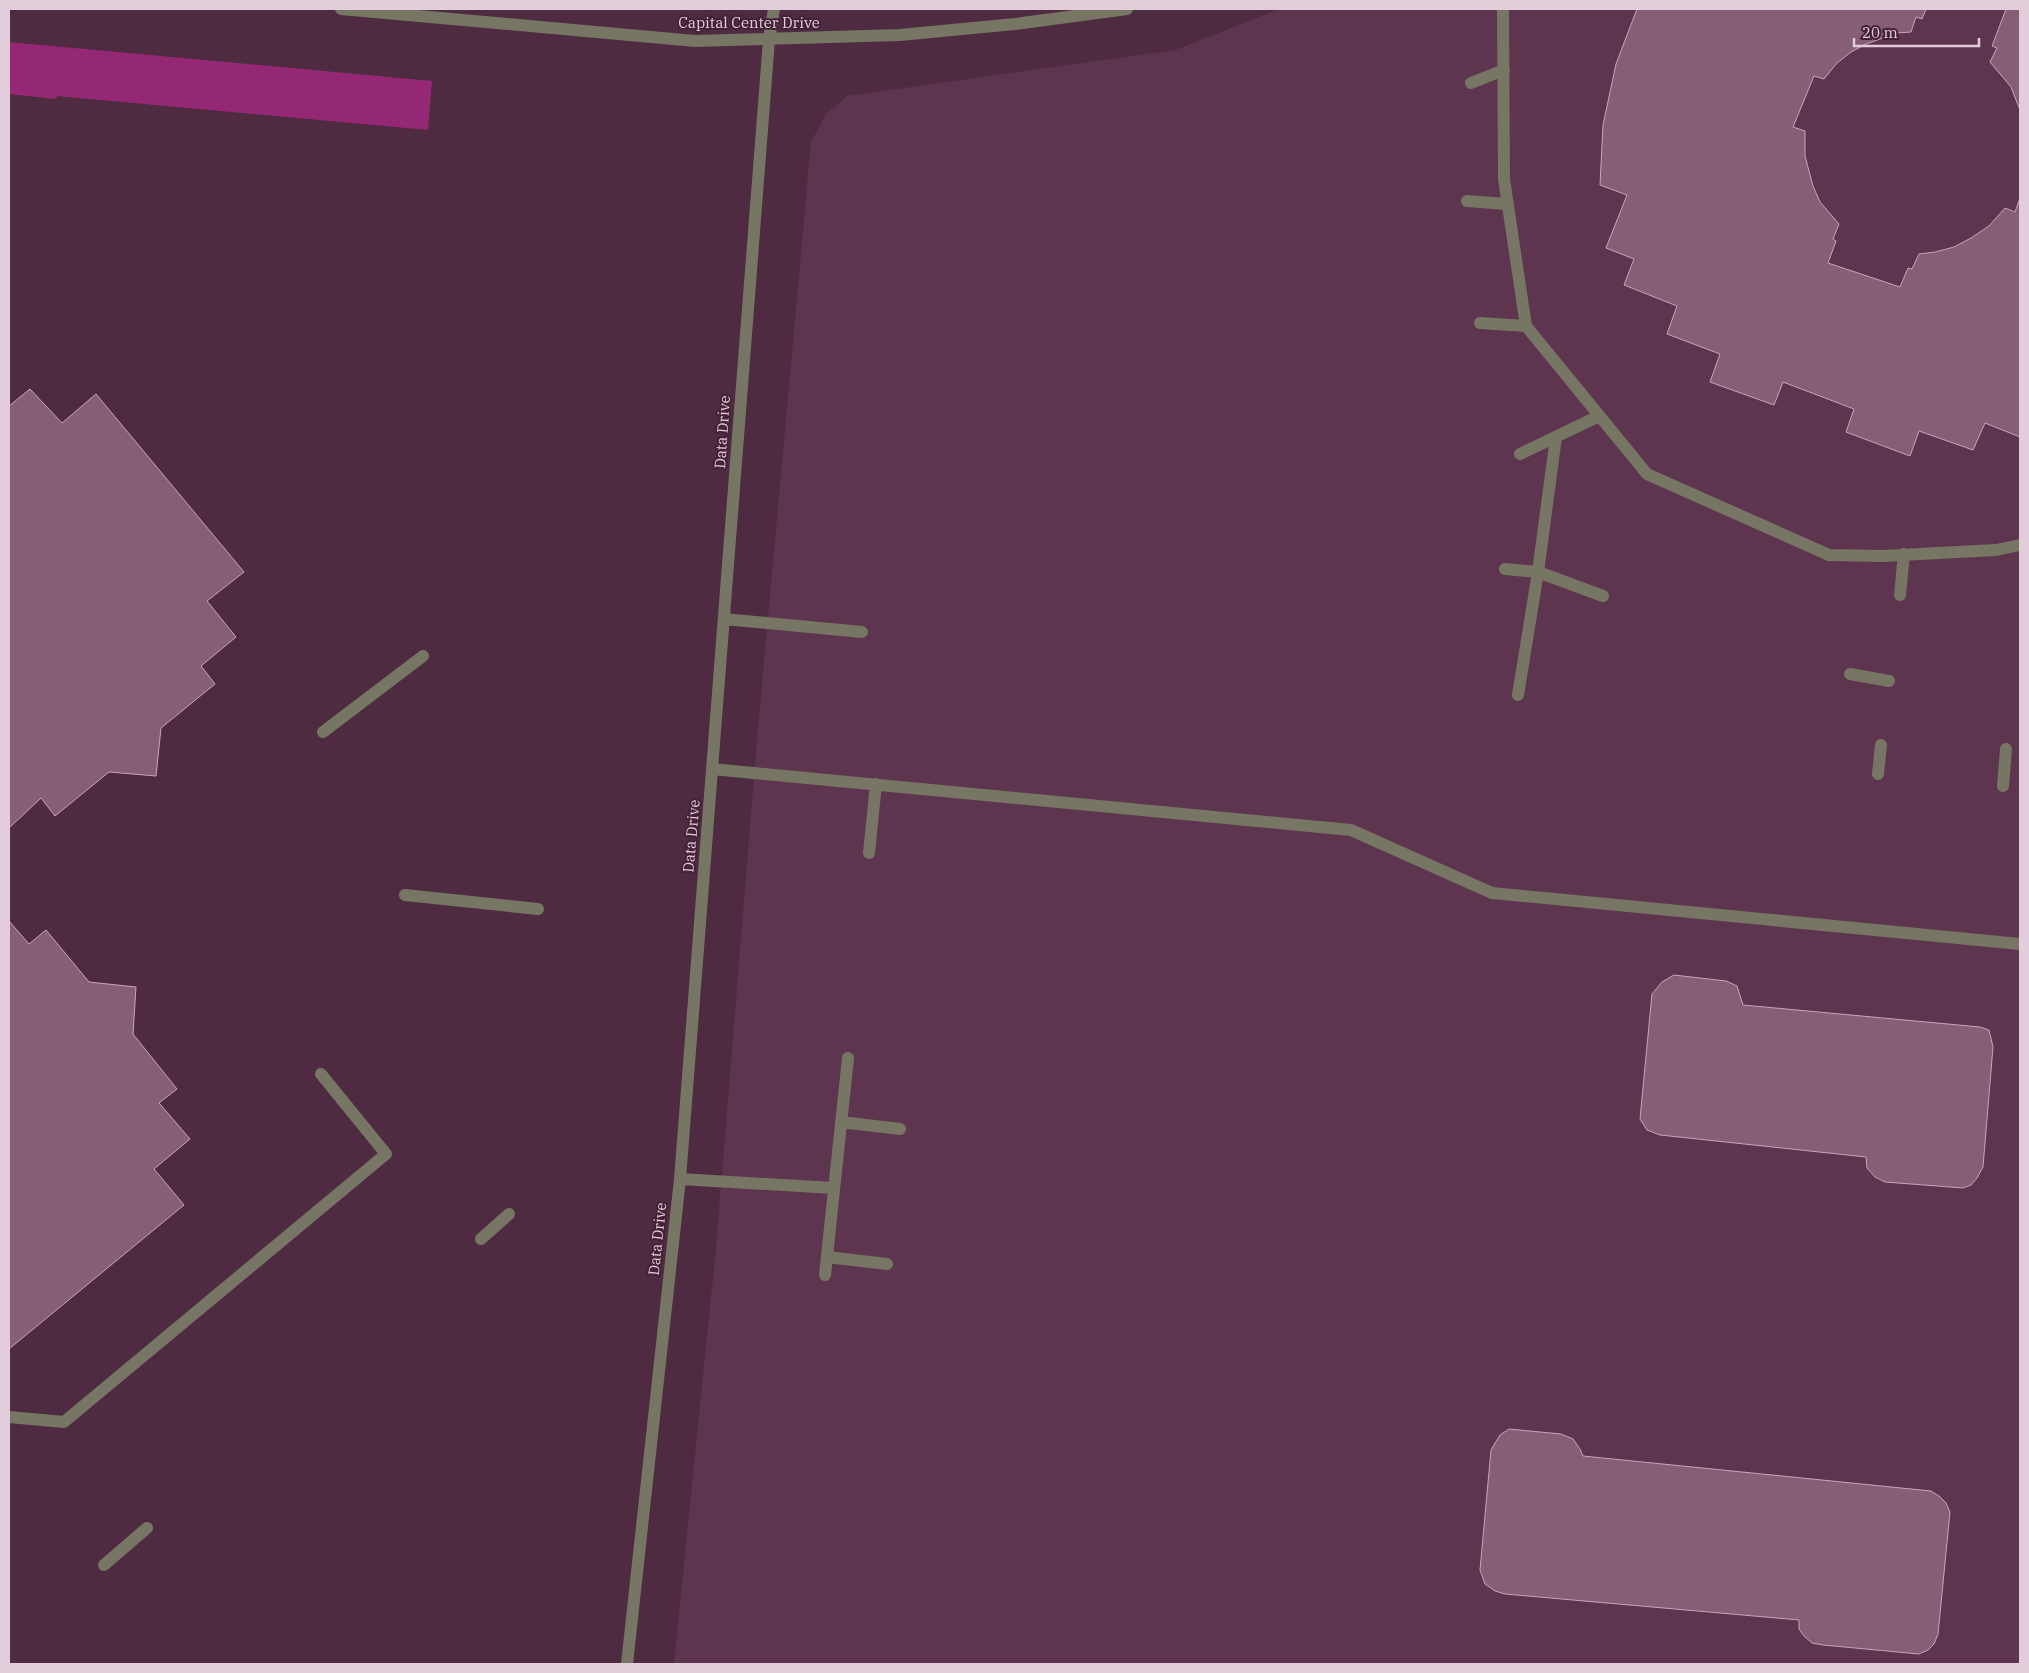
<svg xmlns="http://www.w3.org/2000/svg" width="2029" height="1673" viewBox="0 0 2029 1673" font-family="'IBM Plex Serif',serif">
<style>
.built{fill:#5e354e}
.green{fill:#952874}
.building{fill:#865f76;stroke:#cea3bc}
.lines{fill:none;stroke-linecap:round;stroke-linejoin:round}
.minor{stroke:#777563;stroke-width:12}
.labels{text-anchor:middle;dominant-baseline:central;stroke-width:4;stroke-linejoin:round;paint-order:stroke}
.street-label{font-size:15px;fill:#e3cdda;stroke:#432136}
</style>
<rect width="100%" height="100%" fill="#4e2b41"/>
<!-- built -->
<path class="built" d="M1279 9H2020V1664H674L716 1248 758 728 811 142 826 114 847 96 1175 50Z"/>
<!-- green -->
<path class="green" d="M9 42 432 81 428 130 57 96 56 99 9 94Z"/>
<!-- building -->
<path class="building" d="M1637 9H1926L1922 19 1916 17 1911 32 1897 33 1866 44 1851 52 1837 63 1824 79 1814 76 1793 127 1805 131V156L1813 186 1820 202 1839 224 1833 239 1836 241 1828 263 1900 287 1908 268 1912 269 1919 254 1935 252 1954 247 1971 238 1989 226 2005 208 2015 212 2020 198V437L1985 423 1973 450 1919 431 1910 456 1846 432 1854 409 1783 382 1774 405 1710 382 1720 354 1667 334 1677 306 1624 285 1634 259 1606 248 1627 195 1600 185 1603 125 1616 64Z
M2006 9H2020V110L2011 87 1990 62 1997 48 1992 46Z
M30 389 62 423 96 394 244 572 207 601 236 637 201 666 215 684 161 728 156 776 109 772 55 816 41 798 9 828V406Z
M9 921 29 944 46 930 89 982 136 987 133 1034 177 1089 159 1103 190 1139 154 1169 184 1205 9 1349Z
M1674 975 1726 981 1737 986 1743 1005 1980 1027 1989 1030 1993 1047 1983 1167 1977 1178 1971 1185 1963 1188 1885 1182 1875 1177 1867 1168 1866 1157 1660 1135 1647 1130 1640 1119 1652 994 1662 982Z
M1509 1429 1561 1434 1573 1439 1580 1449 1583 1456 1931 1491 1939 1496 1946 1503 1950 1512 1938 1634 1934 1644 1928 1650 1919 1654 1823 1645 1812 1643 1804 1636 1799 1629V1620L1505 1594 1495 1591 1485 1584 1480 1570 1491 1450 1500 1435Z"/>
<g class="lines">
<!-- minor -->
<path class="minor" d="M341 9 695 41 900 35 1015 24 1127 9
M1503 9 1504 179 1526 326 1647 474 1829 555 1882 556 1996 550 2020 545
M1471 83 1504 70
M1467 201 1507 204
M1480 323 1526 326
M1520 454 1599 416
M1505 569 1538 572 1603 596
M1900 595 1904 554
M724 619 862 632
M1850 674 1889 681
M1518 695 1538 572 1556 437
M323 732 423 656
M712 769 1351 830 1492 893 2020 944
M1878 774 1881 745
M2003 786 2006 749
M869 853 876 784
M405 895 538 909
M841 1122 900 1129
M680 1179 834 1188
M481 1239 509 1214
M827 1257 887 1264
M825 1275 848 1058
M9 1417 64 1422 386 1154 321 1074
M104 1565 147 1528
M627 1664 680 1179 769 40 774 9"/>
</g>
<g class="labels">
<!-- street labels -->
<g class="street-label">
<text x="749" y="22">Capital Center Drive</text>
<text transform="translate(722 432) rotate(-86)">Data Drive</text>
<text transform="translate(691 836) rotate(-85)">Data Drive</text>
<text transform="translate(657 1239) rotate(-84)">Data Drive</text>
</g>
</g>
<!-- border -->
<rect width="2029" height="1673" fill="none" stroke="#e3cdda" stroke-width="20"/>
<!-- scale -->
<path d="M1854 38v8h125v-8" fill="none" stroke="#e3cdda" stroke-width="2.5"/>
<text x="1862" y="38" font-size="15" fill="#e3cdda" stroke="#432136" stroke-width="4" paint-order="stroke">20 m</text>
</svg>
